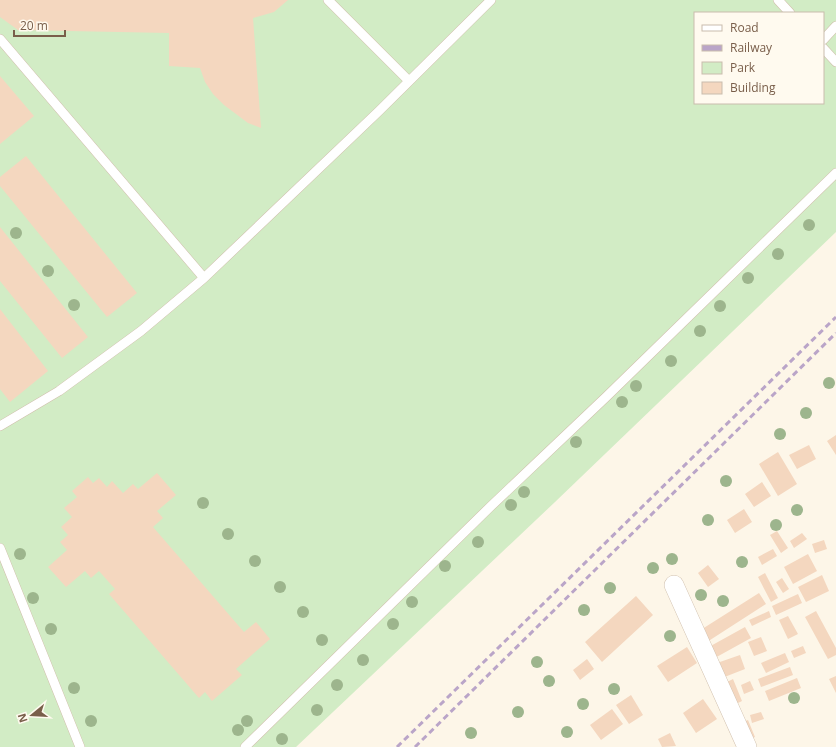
<svg xmlns="http://www.w3.org/2000/svg" width="836" height="747" viewBox="0 0 836 747" font-family="'Open Sans',sans-serif">
<style>
.green{fill:#d2ecc5;fill-rule:evenodd}
.building{fill:#f4d7bf}
.lines{fill:none;stroke-linecap:round;stroke-linejoin:round}
.service-casing{stroke:#d0bfac;stroke-width:10}
.minor-casing{stroke:#d0bfac;stroke-width:20}
.service{stroke:#fff;stroke-width:9}
.minor{stroke:#fff;stroke-width:19}
.rail{stroke:#baa5c8;stroke-width:3;stroke-dasharray:6 4;stroke-linecap:butt}
.tree{fill:#9db58d}
</style>
<rect width="100%" height="100%" fill="#fdf6e8"/>
<!-- green -->
<path class="green" d="M0 0H836V232L555 502 296 747H0ZM695 13H823V103H695Z"/>
<!-- building -->
<path class="building" d="M0 0H288L274 12 253 18 261 128 248 123 224 105 213 94 205 82 200 68 169 66V33L18 30 0 17Z
M0 76 34 116 0 144Z
M26 156 137 293 107 317 0 186V177Z
M0 227 88 337 62 358 0 281Z
M0 309 48 371 10 402 0 389Z
M836 435V455L827 441Z
M809 445 816 459 797 469 789 455Z
M778 452 797 484 778 496 759 464Z
M157 473 176 495 157 511 163 518 153 527 244 632 256 622 270 639 236 669 242 675 212 701 205 692 199 698 109 594 115 589 99 571 91 578 85 571 66 587 48 567 67 550 60 542 68 535 61 527 72 517 64 508 77 497 72 491 88 477 93 483 99 478 107 487 112 481 123 493 133 484 138 489Z
M762 482 771 496 754 507 745 494Z
M744 509 752 522 735 533 727 520Z
M777 531 788 548 781 553 770 535Z
M802 533 807 539 794 548 790 541Z
M824 540 827 549 815 553 812 544Z
M773 549 777 556 762 565 758 557Z
M808 554 817 571 793 584 784 567Z
M708 565 719 579 708 587 698 573Z
M765 573 778 598 771 602 758 577Z
M822 575 829 591 806 602 798 587Z
M782 578 789 589 783 593 776 582Z
M759 593 766 604 707 642 699 631Z
M798 594 802 603 776 615 772 606Z
M636 596 653 615 602 662 585 642Z
M769 611 771 617 752 626 749 620Z
M816 611 836 648V655L828 659 805 617Z
M788 616 798 634 788 639 779 620Z
M745 627 751 638 713 659 707 648Z
M761 637 767 651 754 656 748 642Z
M803 646 806 653 794 658 791 651Z
M687 647 697 663 668 682 657 666Z
M785 653 789 662 766 673 761 663Z
M740 655 745 669 722 678 717 663Z
M587 659 594 669 580 680 573 670Z
M790 667 793 675 761 687 758 679Z
M836 676V693L829 679Z
M797 678 801 688 769 701 765 691Z
M733 679 742 701 736 704 727 682Z
M750 681 754 690 744 694 741 685Z
M631 695 643 715 629 724 616 705Z
M703 699 717 719 696 733 683 713Z
M612 709 623 724 601 740 590 725Z
M761 712 764 719 752 723 750 715Z
M748 720 755 737 747 740 740 723Z
M670 733 676 746 662 747 658 739Z"/>
<g class="lines">
<!-- service casing -->
<g class="service-casing">
<path id="service" d="M328 0 409 81
M778 0 790 13
M0 39 204 278
M823 40 836 26
M823 48 836 62
M0 426 59 391 141 331 204 278 379 111 491 0
M0 548 80 747
M245 747 490 507 606 397 836 173"/>
</g>
<!-- minor casing -->
<g class="minor-casing">
<path id="minor" d="M674 585 747 747"/>
</g>
<!-- service -->
<use href="#service" class="service"/>
<!-- minor -->
<use href="#minor" class="minor"/>
<!-- rail -->
<path class="rail" d="M397 747 836 317
M415 747 836 333"/>
</g>
<!-- trees -->
<g class="tree">
<circle cx="809" cy="225" r="6"/>
<circle cx="16" cy="233" r="6"/>
<circle cx="778" cy="254" r="6"/>
<circle cx="48" cy="271" r="6"/>
<circle cx="748" cy="278" r="6"/>
<circle cx="74" cy="305" r="6"/>
<circle cx="720" cy="306" r="6"/>
<circle cx="700" cy="331" r="6"/>
<circle cx="671" cy="361" r="6"/>
<circle cx="829" cy="383" r="6"/>
<circle cx="636" cy="386" r="6"/>
<circle cx="622" cy="402" r="6"/>
<circle cx="806" cy="413" r="6"/>
<circle cx="780" cy="434" r="6"/>
<circle cx="576" cy="442" r="6"/>
<circle cx="726" cy="481" r="6"/>
<circle cx="524" cy="492" r="6"/>
<circle cx="203" cy="503" r="6"/>
<circle cx="511" cy="505" r="6"/>
<circle cx="797" cy="510" r="6"/>
<circle cx="708" cy="520" r="6"/>
<circle cx="776" cy="525" r="6"/>
<circle cx="228" cy="534" r="6"/>
<circle cx="478" cy="542" r="6"/>
<circle cx="20" cy="554" r="6"/>
<circle cx="672" cy="559" r="6"/>
<circle cx="255" cy="561" r="6"/>
<circle cx="742" cy="562" r="6"/>
<circle cx="445" cy="566" r="6"/>
<circle cx="653" cy="568" r="6"/>
<circle cx="280" cy="587" r="6"/>
<circle cx="610" cy="588" r="6"/>
<circle cx="701" cy="595" r="6"/>
<circle cx="33" cy="598" r="6"/>
<circle cx="723" cy="601" r="6"/>
<circle cx="412" cy="602" r="6"/>
<circle cx="584" cy="610" r="6"/>
<circle cx="303" cy="612" r="6"/>
<circle cx="393" cy="624" r="6"/>
<circle cx="51" cy="629" r="6"/>
<circle cx="670" cy="636" r="6"/>
<circle cx="322" cy="640" r="6"/>
<circle cx="363" cy="660" r="6"/>
<circle cx="537" cy="662" r="6"/>
<circle cx="549" cy="681" r="6"/>
<circle cx="337" cy="685" r="6"/>
<circle cx="74" cy="688" r="6"/>
<circle cx="614" cy="689" r="6"/>
<circle cx="794" cy="698" r="6"/>
<circle cx="583" cy="704" r="6"/>
<circle cx="317" cy="710" r="6"/>
<circle cx="518" cy="712" r="6"/>
<circle cx="91" cy="721" r="6"/>
<circle cx="247" cy="721" r="6"/>
<circle cx="238" cy="730" r="6"/>
<circle cx="567" cy="732" r="6"/>
<circle cx="471" cy="733" r="6"/>
<circle cx="282" cy="739" r="6"/>
</g>
<!-- legend -->
<rect x="694" y="12" width="130" height="92" fill="#fffaef" stroke="#c9bcad"/>
<rect x="702" y="25" width="20" height="6" fill="#ffffff" stroke="#c9bcad"/>
<text x="730" y="32" font-size="12" fill="#795e4a">Road</text>
<rect x="702" y="45" width="20" height="6" fill="#baa5c8" stroke="#c9bcad"/>
<text x="730" y="52" font-size="12" fill="#795e4a">Railway</text>
<rect x="702" y="62" width="20" height="12" fill="#d2ecc5" stroke="#c9bcad"/>
<text x="730" y="72" font-size="12" fill="#795e4a">Park</text>
<rect x="702" y="82" width="20" height="12" fill="#f4d7bf" stroke="#c9bcad"/>
<text x="730" y="92" font-size="12" fill="#795e4a">Building</text>
<!-- north arrow -->
<g transform="translate(32 715) rotate(252)" stroke="#fffaef" stroke-width="3" paint-order="stroke">
<path d="M0-3L7 15L0 10L-7 15Z" fill="#795e4a"/>
<text y="-6" font-size="11" font-weight="bold" text-anchor="middle" fill="#795e4a">N</text>
</g>
<!-- scale -->
<path d="M14 30v6h51v-6" fill="none" stroke="#795e4a" stroke-width="2"/>
<text x="20" y="30" font-size="12" fill="#795e4a" stroke="#fffaef" stroke-width="3" paint-order="stroke">20 m</text>
</svg>
